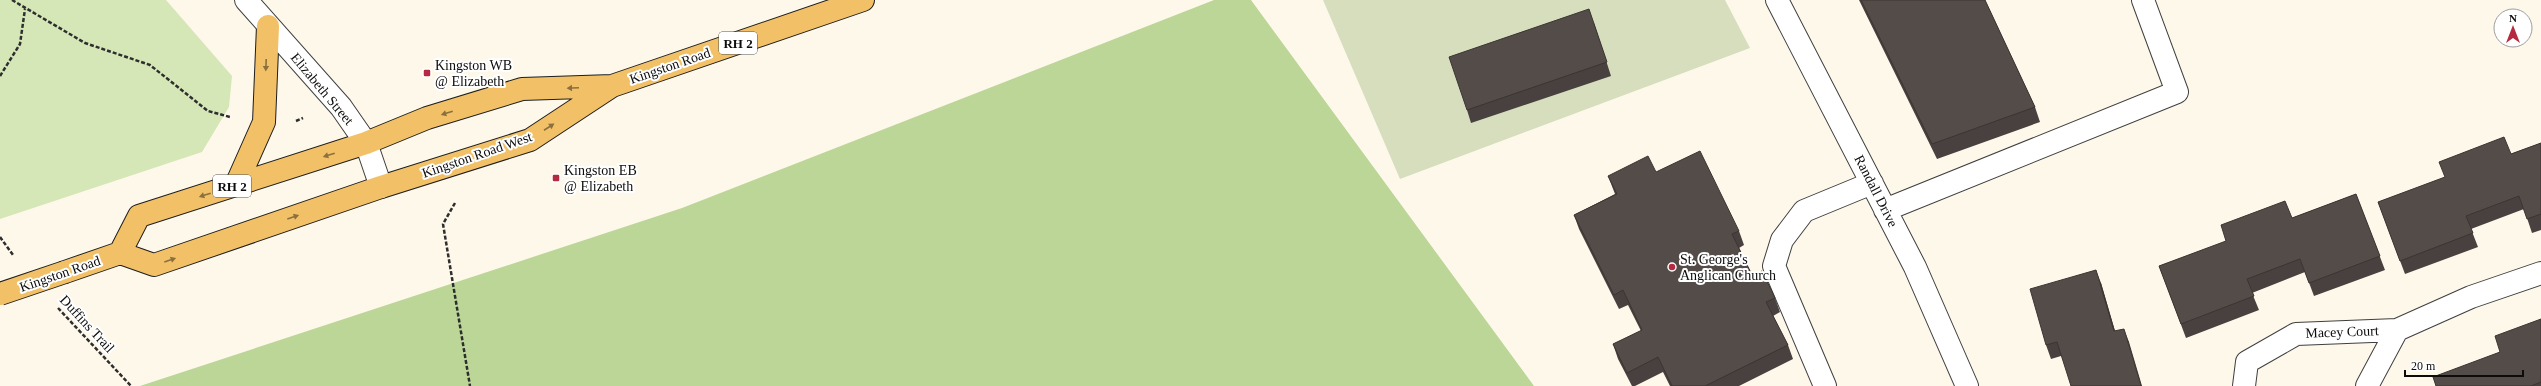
<svg xmlns="http://www.w3.org/2000/svg" width="2541" height="386" viewBox="0 0 2541 386" font-family="Georgia,serif">
<style>
.green{fill:#d5e6b7}
.forest{fill:#bbd697}
.cemetery{fill:#d7debe}
.lines{fill:none;stroke-linecap:round;stroke-linejoin:round}
.minor-casing{stroke:#3f3f3f;stroke-width:24}
.major-casing{stroke:#1d1d1d;stroke-width:24}
.path{stroke:#2e2e2e;stroke-width:2.5;stroke-dasharray:4 2;stroke-linecap:butt}
.minor{stroke:#fff;stroke-width:22}
.major{stroke:#f2c167;stroke-width:22}
.major-bridge-casing{stroke:#1d1d1d;stroke-width:24;stroke-linecap:butt}
.major-bridge{stroke:#f2c167;stroke-width:22}
.wall{fill:#48413f}
.shaded-wall{fill:#3b3533}
.building{fill:#544c49;stroke:#3b3533}
.oneway{fill:#8a703e}
.poi-dot{fill:#b52a41;stroke:#fff;stroke-width:1.5}
.labels{text-anchor:middle;dominant-baseline:central;stroke-width:4;stroke-linejoin:round;paint-order:stroke}
.shield{fill:#fff;stroke:#555;stroke-width:1}
.shield-label{font-size:13px;font-weight:bold;fill:#0c0c0c}
.poi-label{font-size:14px;fill:#0c0c0c;stroke:#fff;text-anchor:start}
.street-label{font-size:14px;fill:#0c0c0c;stroke:#fff}
</style>
<rect width="100%" height="100%" fill="#fef8eb"/>
<!-- green -->
<path class="green" d="M0 0H166L232 76 229 107 202 152 0 219Z"/>
<!-- forest -->
<path class="forest" d="M1214 0H1251L1534 386H140L682 208Z"/>
<!-- cemetery -->
<path class="cemetery" d="M1323 0H1725L1750 48 1400 179Z"/>
<g class="lines">
<!-- minor casing -->
<g class="minor-casing">
<path id="minor" d="M246 0 341 107 366 143 381 187
M1777 0 1915 267 1967 386
M1885 210 2177 92 2143 0
M1825 386 1774 266 1782 240 1804 211 1872 183
M2244 386 2247 362 2296 334 2397 330 2471 297 2541 273
M2367 386 2397 330"/>
</g>
<!-- major casing -->
<g class="major-casing">
<path id="major" d="M236 185 264 122 268 26
M120 253 154 265 381 187 530 140 612 86 863 0
M120 253 139 216 366 143 427 118 522 89 612 86
M65 272 120 253"/>
</g>
<!-- path -->
<path class="path" d="M12 0 85 43 150 65 208 111 230 117
M0 76 20 44 25 9
M296 121 303 118
M455 203 443 224 470 386
M0 237 13 255
M58 308 131 386"/>
<!-- minor -->
<use href="#minor" class="minor"/>
<!-- major -->
<use href="#major" class="major"/>
<!-- major-bridge casing -->
<g class="major-bridge-casing">
<path id="major-bridge" d="M0 294 65 272"/>
</g>
<!-- major-bridge -->
<use href="#major-bridge" class="major-bridge"/>
</g>
<!-- wall -->
<path class="wall" d="M1859 0H1985L2035 107 2040 122 1937 159Z
M1594 23 1611 76 1471 123 1467 110Z
M2541 143V230L2532 233 2524 209 2471 229 2478 247 2405 274 2378 202Z
M1656 172 1739 231 1744 245 1739 248 1752 275 1775 298 1780 312 1773 316 1788 345 1793 359 1739 386H1670L1663 372 1635 386H1632L1618 359 1613 344 1641 331 1628 305 1619 309 1579 229 1574 215 1615 194 1608 176Z
M2356 194 2385 270 2314 296 2305 272 2252 293 2259 310 2186 338 2159 266 2292 218Z
M2101 283 2115 331 2129 342 2061 356 2051 359 2046 345Z
M2541 319V386H2436L2500 352Z"/>
<!-- shaded-wall -->
<path class="shaded-wall" d="M2096 270 2101 283 2119 345 2114 331Z
M2124 329 2129 342 2142 386H2141Z"/>
<!-- building -->
<path class="building" d="M1861 0H1985L2035 107 1932 144Z
M1589 9 1607 62 1467 110 1449 57Z
M2504 137 2511 154 2541 143V214L2527 219 2519 196 2466 216 2473 233 2400 261 2378 202 2445 177 2439 162Z
M1700 151 1739 231 1732 234 1752 275 1762 271 1775 298 1766 302 1788 345 1705 386H1672L1658 357 1627 373 1613 344 1642 330 1623 290 1614 295 1574 215 1617 194 1608 176 1648 156 1656 172Z
M2356 194 2380 256 2309 283 2300 259 2247 279 2254 296 2181 324 2159 266 2226 241 2221 225 2285 201 2292 218Z
M2096 270 2114 331 2124 329 2141 386H2071L2057 342 2046 345 2030 289Z
M2541 319V382L2531 386H2436L2433 377 2500 352 2495 336Z"/>
<!-- one-way arrows -->
<defs><path id="oneway-solid" d="M-6-.8H1V-3.2L6.5 0L1 3.2V.8H-6Z"/></defs>
<g class="oneway">
<use href="#oneway-solid" transform="translate(266 65) rotate(92)"/>
<use href="#oneway-solid" transform="translate(573 88) rotate(178)"/>
<use href="#oneway-solid" transform="translate(447 113) rotate(163)"/>
<use href="#oneway-solid" transform="translate(549 127) rotate(-33)"/>
<use href="#oneway-solid" transform="translate(329 155) rotate(163)"/>
<use href="#oneway-solid" transform="translate(205 195) rotate(162)"/>
<use href="#oneway-solid" transform="translate(293 217) rotate(-19)"/>
<use href="#oneway-solid" transform="translate(170 260) rotate(-19)"/>
</g>
<!-- markers -->
<g class="poi-dot">
<rect x="423" y="69" width="8" height="8" rx="2"/>
<rect x="552" y="174" width="8" height="8" rx="2"/>
<circle cx="1672" cy="267" r="4"/>
</g>
<g class="labels">
<!-- shield labels -->
<g class="shield">
<rect x="719" y="32" width="38" height="22" rx="3"/>
<rect x="213" y="175" width="38" height="22" rx="3"/>
</g>
<g class="shield-label">
<text x="738" y="43">RH 2</text>
<text x="232" y="186">RH 2</text>
</g>
<!-- poi labels -->
<g class="poi-label">
<text x="435" y="65">Kingston WB<tspan x="435" dy="16">@ Elizabeth</tspan></text>
<text x="564" y="170">Kingston EB<tspan x="564" dy="16">@ Elizabeth</tspan></text>
<text x="1680" y="259">St. George's<tspan x="1680" dy="16">Anglican Church</tspan></text>
</g>
<!-- street labels -->
<g class="street-label">
<text transform="translate(670 66) rotate(-19)">Kingston Road</text>
<text transform="translate(322 89) rotate(50)">Elizabeth Street</text>
<text transform="translate(477 155) rotate(-19)">Kingston Road West</text>
<text transform="translate(1876 191) rotate(63)">Randall Drive</text>
<text transform="translate(60 274) rotate(-19)">Kingston Road</text>
<text transform="translate(87 324) rotate(47)">Duffins Trail</text>
<text transform="translate(2342 332) rotate(-2)">Macey Court</text>
</g>
</g>
<!-- north arrow -->
<g transform="translate(2513 28)"><circle r="19" fill="#ffffff" stroke="#9e9e9e"/>
<path d="M0-3L7 15L0 10L-7 15Z" fill="#b52a41"/>
<text y="-6" font-size="11" font-weight="bold" text-anchor="middle" fill="#0c0c0c">N</text>
</g>
<!-- scale -->
<path d="M2405 370v6h118v-6" fill="none" stroke="#0c0c0c" stroke-width="2"/>
<text x="2411" y="370" font-size="12" fill="#0c0c0c" stroke="#ffffff" stroke-width="3" paint-order="stroke">20 m</text>
</svg>
